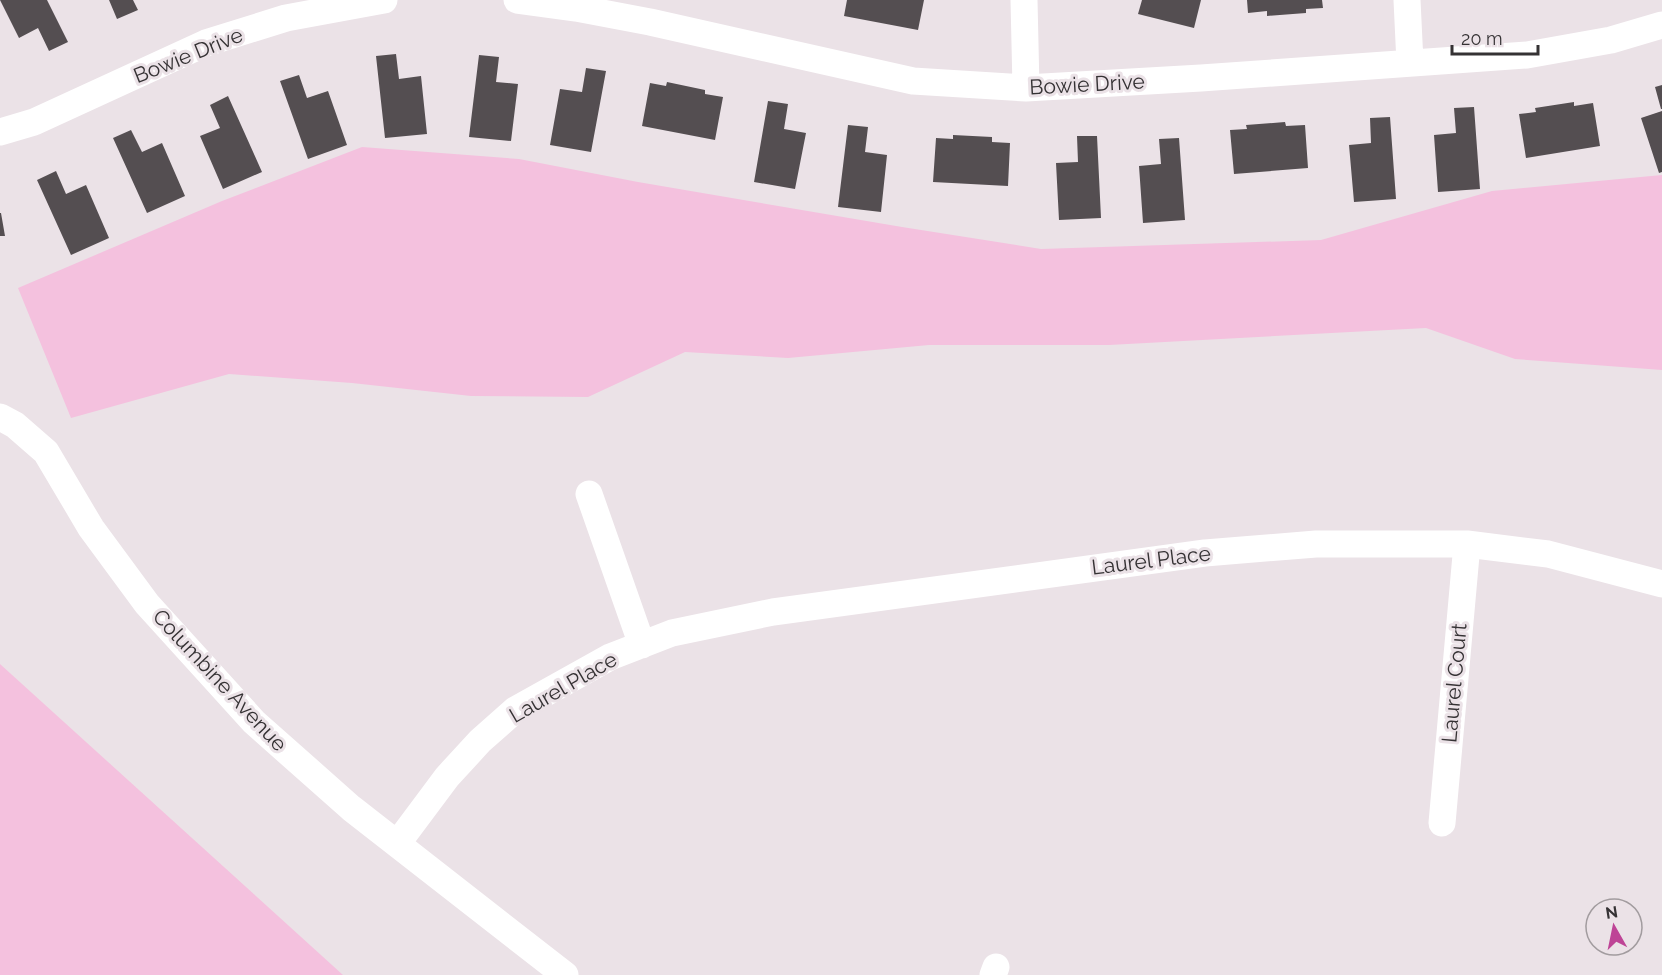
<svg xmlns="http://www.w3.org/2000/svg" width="1662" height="975" viewBox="0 0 1662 975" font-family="Raleway,sans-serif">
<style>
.green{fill:#f4c1de}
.building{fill:#544e51}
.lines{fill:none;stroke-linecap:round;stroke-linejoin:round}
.minor{stroke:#fff;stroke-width:27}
.labels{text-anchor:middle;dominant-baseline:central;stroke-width:6;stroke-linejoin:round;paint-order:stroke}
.street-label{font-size:21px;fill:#353234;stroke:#ebe2e7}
</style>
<rect width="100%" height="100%" fill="#ebe2e7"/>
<!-- green -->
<path class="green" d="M362 147 519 159 638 182 902 227 1041 249 1321 240 1492 191 1662 175V370L1515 359 1426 328 1109 345H929L788 358 685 352 588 397 471 396 352 383 229 374 71 418 18 288 222 201Z
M0 664 343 975H0Z"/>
<!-- building -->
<path class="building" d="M0 0H47L68 42 49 51 38 28 19 38Z
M109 0H133L138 10 117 19Z
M847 0H924L918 30 844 16Z
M1142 0H1201L1194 28 1138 14Z
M1247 0H1322L1323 8 1306 9V13L1267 16V11L1248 13Z
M396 54 399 79 421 76 427 134 385 138 376 56Z
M479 55 499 57 496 82 518 84 511 141 469 137Z
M586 68 606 71 591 152 550 145 560 89 582 92Z
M299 75 307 98 328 91 347 145 308 159 280 81Z
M667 82 705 90V94L723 97 715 140 642 126 650 83 666 86Z
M1662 85V109H1661L1655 87Z
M228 96 262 172 223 189 200 136 220 128 210 105Z
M768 101 788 104 784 129 806 133 795 189 754 182Z
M1574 102V106L1593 103 1600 146 1526 158 1519 114 1536 112 1535 108Z
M1474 107 1480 189 1438 192 1434 135 1456 133 1454 108Z
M1662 111V172L1659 173 1641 118Z
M1390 117 1396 199 1354 202 1349 145 1371 143 1370 118Z
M1285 122 1286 126 1305 125 1308 168 1234 174 1230 130 1247 129 1246 125Z
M848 125 868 127 865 152 887 155 881 212 838 207Z
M131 130 142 152 162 143 185 196 147 213 113 138Z
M953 135 992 137V142L1010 143 1008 186 933 182 936 138 953 139Z
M1077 136H1097L1101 218 1059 220 1056 163 1078 162Z
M1179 138 1185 220 1143 223 1139 166 1161 164 1159 139Z
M56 171 66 194 86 185 109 238 71 255 37 180Z
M0 213H1L5 236H0Z"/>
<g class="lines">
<!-- minor -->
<path class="minor" d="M517 0 576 8 650 22 913 81 1026 88 1201 78 1527 55 1611 40 1662 25
M1024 0 1026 88
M1407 0 1410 63
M0 132 34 122 206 43 286 18 384 0
M0 417 15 425 46 452 91 528 147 604 254 722 351 808 565 975
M589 494 642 645
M1442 823 1467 544
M397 844 447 777 480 741 515 710 610 657 672 633 773 612 1205 553 1316 544H1467L1548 554 1662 584
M993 975 996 967"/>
</g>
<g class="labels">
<!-- street labels -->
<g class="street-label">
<text transform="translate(188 55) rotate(-22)">Bowie Drive</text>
<text transform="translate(1087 84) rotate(-3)">Bowie Drive</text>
<text transform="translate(1151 560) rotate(-7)">Laurel Place</text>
<text transform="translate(220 680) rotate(47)">Columbine Avenue</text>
<text transform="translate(1454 683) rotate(-85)">Laurel Court</text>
<text transform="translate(563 687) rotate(-30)">Laurel Place</text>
</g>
</g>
<!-- north arrow -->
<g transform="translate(1614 927) rotate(351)"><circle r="28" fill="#ebe2e7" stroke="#a29c9f" stroke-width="1.5"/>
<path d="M0-4.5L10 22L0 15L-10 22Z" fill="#be4496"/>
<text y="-9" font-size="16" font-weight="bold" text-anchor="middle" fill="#353234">N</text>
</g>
<!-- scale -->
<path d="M1452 45v9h86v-9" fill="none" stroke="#353234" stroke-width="3"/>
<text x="1461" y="45" font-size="18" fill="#353234" stroke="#ebe2e7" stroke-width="4.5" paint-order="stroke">20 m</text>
</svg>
